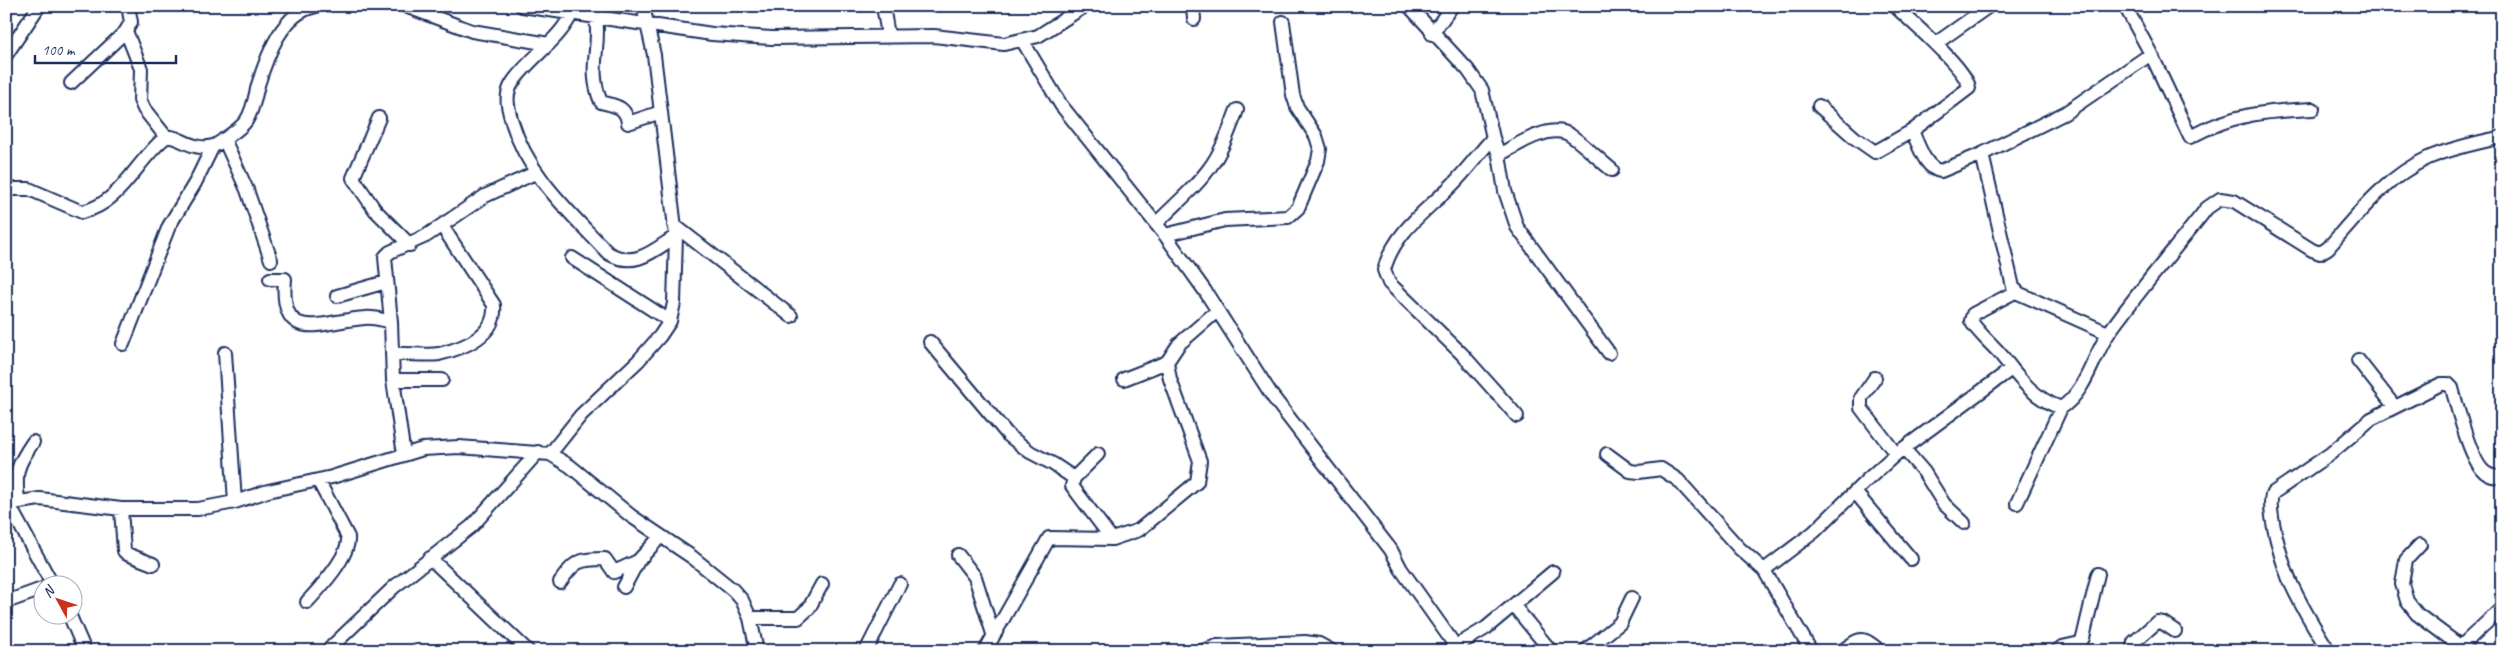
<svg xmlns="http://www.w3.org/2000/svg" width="2508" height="657" viewBox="0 0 2508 657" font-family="Caveat,sans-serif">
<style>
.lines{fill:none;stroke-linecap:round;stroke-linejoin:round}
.minor-casing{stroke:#1b2f5e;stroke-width:16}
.minor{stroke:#fff;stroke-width:12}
</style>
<rect width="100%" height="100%" fill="#fff"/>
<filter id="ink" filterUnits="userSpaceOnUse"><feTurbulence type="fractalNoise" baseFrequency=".02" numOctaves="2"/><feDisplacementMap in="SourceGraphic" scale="10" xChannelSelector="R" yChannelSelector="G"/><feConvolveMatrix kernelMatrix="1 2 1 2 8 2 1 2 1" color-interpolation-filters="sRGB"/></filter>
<g filter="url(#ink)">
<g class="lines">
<!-- minor casing -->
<g class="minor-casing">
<path id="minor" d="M405 6 472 31 549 44
M522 6 712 34 772 38 934 36 1004 44 1038 36 1085 6
M883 6 888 35
M1193 6 1194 19
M1409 6 1468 70 1482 90 1493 138 1499 155 1505 191 1517 227 1609 353
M2125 6 2151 54 2190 137C2232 114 2266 111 2313 109
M572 13C559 41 530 57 513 82 504 95 508 108 512 122 528 176 571 213 608 253 635 269 653 251 676 236
M596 17C601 49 587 68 601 102 615 106 626 106 628 123L661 112
M126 31 141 69 140 100 144 109 166 137
M1432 34 1452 6
M1022 40 1061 105 1165 235 1205 291 1273 397 1391 550 1401 569 1459 651
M1935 44 1989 6
M6 55 39 6
M71 83 126 31 131 22 128 6
M1819 106 1855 138 1875 152 1912 131 1969 88C1968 70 1910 21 1895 6
M379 118 353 178 375 210 410 245
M1912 131C1919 145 1925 169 1941 171L1982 154 2065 113 2151 54
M1493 138C1479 153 1467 170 1452 185 1426 211 1394 232 1384 270L1389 283 1462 354 1517 416
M224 139 247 190 271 260
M1982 154 2013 287 2018 293 2108 333
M1499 155C1515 146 1551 122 1570 135 1585 145 1598 159 1612 170
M6 189H29L82 212C122 203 136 160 166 137 179 135 193 152 213 146 217 145 222 141 226 138 233 133 241 128 246 121 253 111 255 97 258 85 267 56 282 12 316 6
M1156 224C1175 204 1198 186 1213 163 1224 147 1230 128 1237 110
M674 225 791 316
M1165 235 1225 220 1288 217 1298 208 1318 161 1320 149 1316 136 1297 107 1293 95 1283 22
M572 258 670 321
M270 279H285C279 348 324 320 365 318 374 317 383 320 391 322
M2017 291 1973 314 1971 321C1979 334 1992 344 2002 356 2019 378 2033 398 2061 408 2087 391 2093 355 2110 331 2140 289 2175 249 2207 208L2220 199 2234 201 2312 250 2320 253 2328 248C2357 215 2386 177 2428 158 2451 148 2477 143 2502 137
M337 296 386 282
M930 342 1008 435 1030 452 1053 464 1074 478
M123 344 169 226 195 183 213 146
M225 353 235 502
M392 354C405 353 427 356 439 354 464 348 497 335 494 305L442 226
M2358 360 2394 406
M1875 378 1861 398V408L1896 454
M1124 379 1167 362
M393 380H442
M1904 449 1924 472 1944 504 1964 523
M550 454 581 415 638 361 660 336 670 321 674 303 676 236 654 55 643 6
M1098 454 1074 478 1072 486 1112 539
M1607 454 1630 471 1639 472 1661 469 1678 480 1739 548 1764 570 1811 651
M404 455 393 380 391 322 385 257 390 252 426 236 485 196 535 173
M1855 492 1911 559
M18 501C15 472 16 467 33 442
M8 503 52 584
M2017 503 2061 408
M6 504 40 499 121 509H198L235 502 268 491 332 477 423 449 459 447 550 454 570 466 631 516 692 557 733 590 742 600 750 618 757 651
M121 509 124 551 127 554 153 564
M2420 545 2406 560 2402 584 2407 601 2417 614 2460 646
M958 555 975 577 993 634
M430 558 528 651
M1764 570 1814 532 1867 480 1896 454 2010 370
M560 582C575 561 578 559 605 559L614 572 638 561
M624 587 638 561 661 536
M6 602 42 589
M307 602C320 588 350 556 348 537L318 480
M1514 606 1551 651
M69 614 85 651
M750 618H798L809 608 822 584
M327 651 394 587 472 526 538 452
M866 651 900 584
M985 651 1049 538 1112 539 1139 530 1197 482 1200 461 1170 379 1167 362 1179 344 1217 311
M1202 651 1217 646 1305 642 1319 644 1332 651
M1448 651 1486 628 1553 572
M1585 651 1620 623 1632 598
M1842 651C1861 637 1862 636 1880 651
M2057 651 2062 647 2080 643 2083 638 2098 574
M2132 651 2134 642 2157 622 2163 623 2175 631
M2329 651C2315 629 2300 604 2289 579 2283 564 2265 507 2273 493L2330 454 2371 419 2441 384H2448L2452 388C2457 406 2471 464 2486 473 2490 476 2497 477 2502 477
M2456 651 2502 608"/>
</g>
<!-- minor -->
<use href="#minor" class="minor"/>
</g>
</g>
<!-- margin -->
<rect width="2508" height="657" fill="none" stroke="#fff" stroke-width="25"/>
<rect x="12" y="12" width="2483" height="632" fill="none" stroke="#1b2f5e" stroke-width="2" filter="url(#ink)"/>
<!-- north arrow -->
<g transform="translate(58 600) rotate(310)"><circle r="24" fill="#ffffff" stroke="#a4acbf"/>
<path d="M0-4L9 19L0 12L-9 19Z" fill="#c8321e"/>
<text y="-8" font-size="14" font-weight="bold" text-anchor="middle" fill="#1b2f5e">N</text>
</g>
<!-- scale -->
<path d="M35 55v8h141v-8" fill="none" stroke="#1b2f5e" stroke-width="2.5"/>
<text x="42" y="55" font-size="15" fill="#1b2f5e" stroke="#ffffff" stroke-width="4" paint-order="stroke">100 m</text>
</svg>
